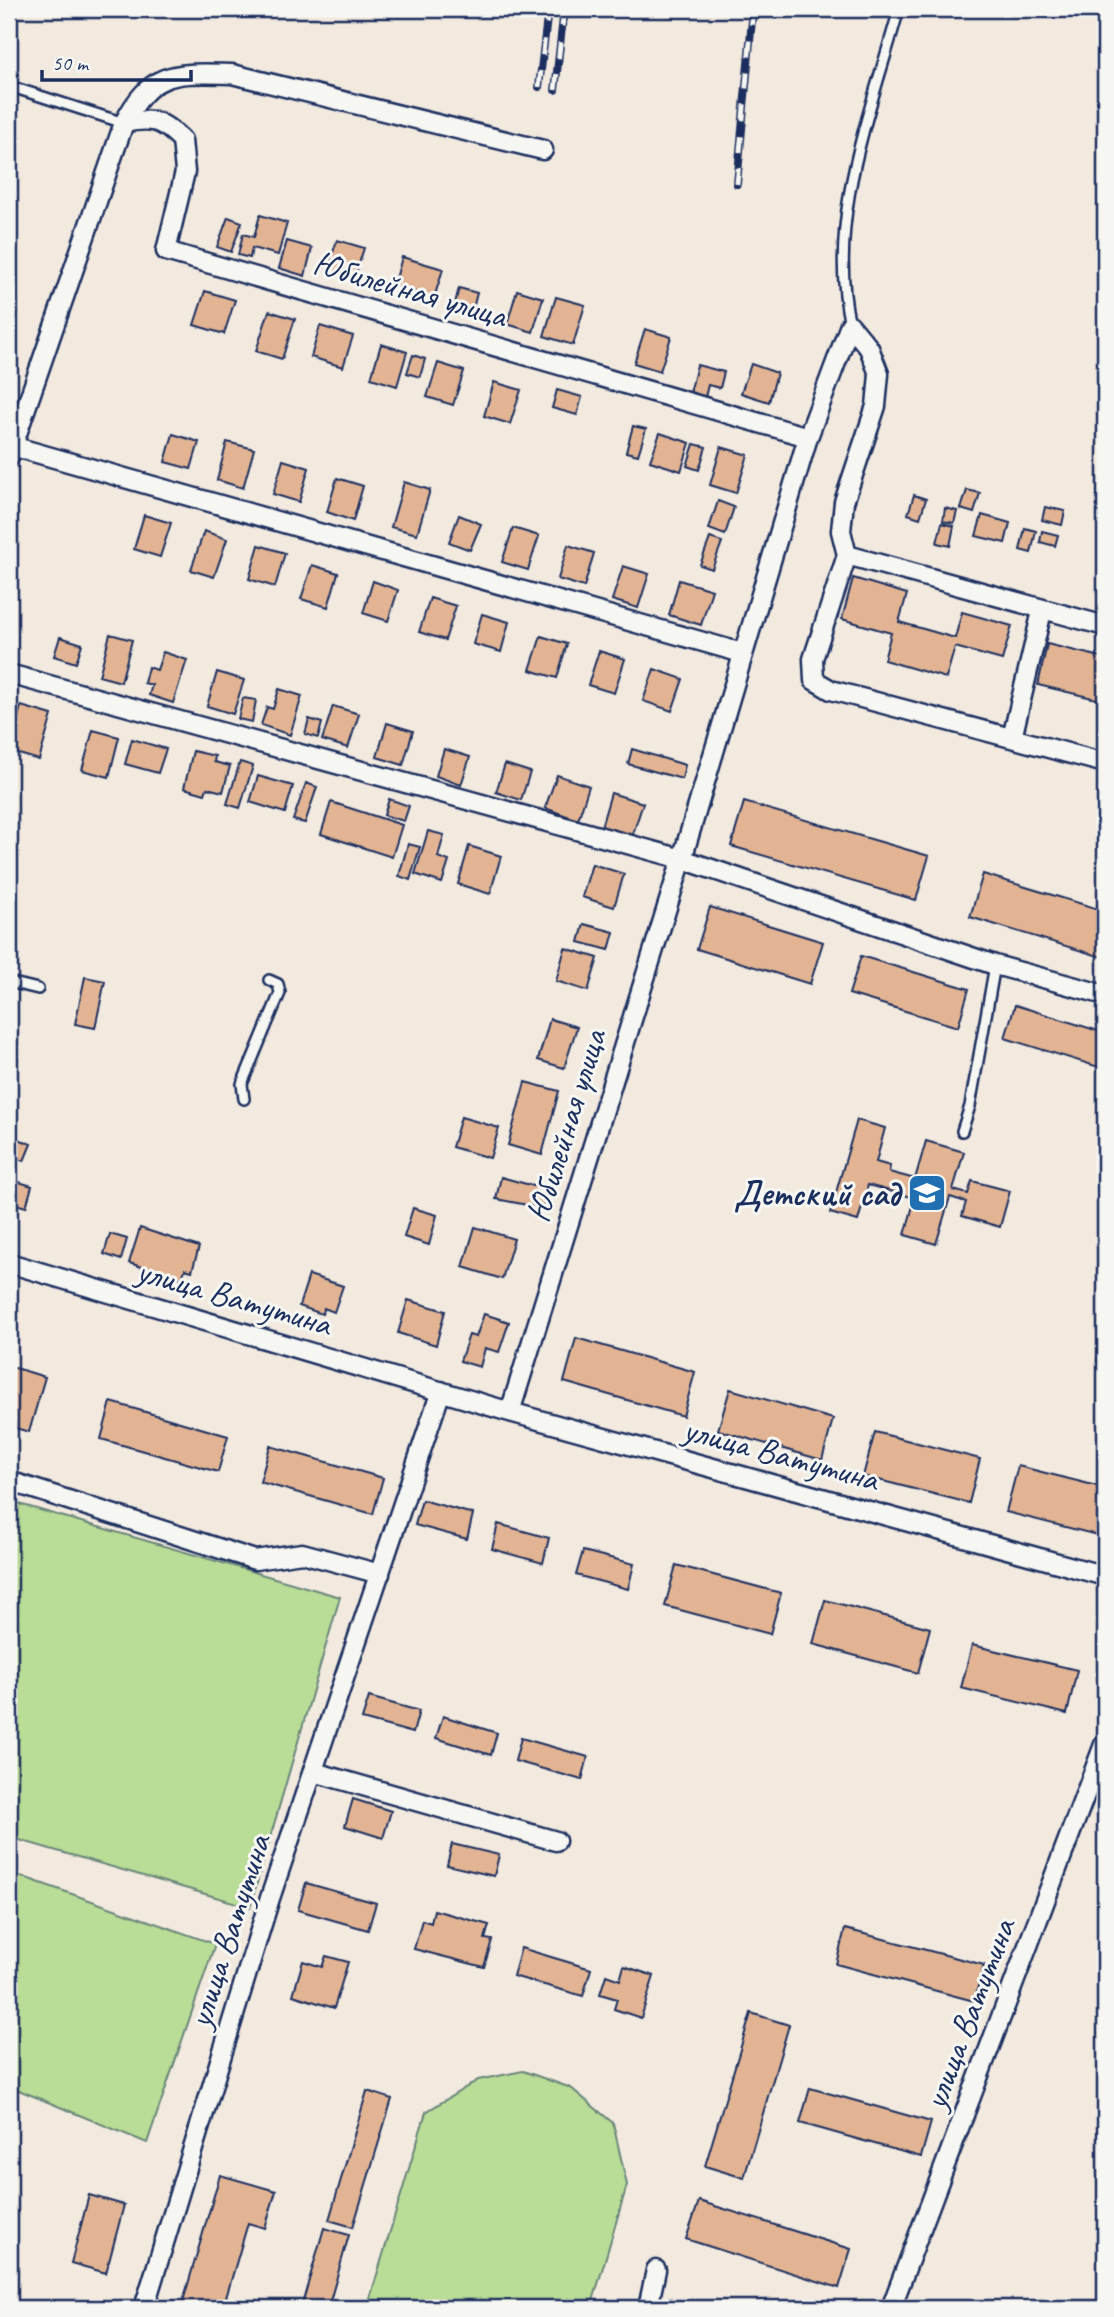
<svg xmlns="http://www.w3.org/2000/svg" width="1114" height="2317" viewBox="0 0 1114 2317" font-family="Caveat,sans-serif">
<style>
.green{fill:#b9dc96;stroke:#6a867a;stroke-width:2}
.building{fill:#e2b493;stroke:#1b2f5e;stroke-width:2}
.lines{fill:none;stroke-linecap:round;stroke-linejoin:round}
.lane-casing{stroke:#1b2f5e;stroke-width:14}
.street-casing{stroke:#1b2f5e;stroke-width:23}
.lane{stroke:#f6f6f2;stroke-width:9}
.street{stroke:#f6f6f2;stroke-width:18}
.rail-casing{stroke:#1b2f5e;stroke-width:8}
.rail{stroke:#f6f6f2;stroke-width:5;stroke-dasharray:16;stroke-linecap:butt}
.labels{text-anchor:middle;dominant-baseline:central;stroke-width:6;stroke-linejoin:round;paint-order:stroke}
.street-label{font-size:35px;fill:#1b2f5e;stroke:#f6f6f2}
.poi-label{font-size:35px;font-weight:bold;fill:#1b2f5e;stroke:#f6f6f2;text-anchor:end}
</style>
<rect width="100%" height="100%" fill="#f2e9df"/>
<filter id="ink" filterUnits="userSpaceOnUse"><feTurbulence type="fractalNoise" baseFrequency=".0143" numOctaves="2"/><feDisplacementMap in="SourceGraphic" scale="14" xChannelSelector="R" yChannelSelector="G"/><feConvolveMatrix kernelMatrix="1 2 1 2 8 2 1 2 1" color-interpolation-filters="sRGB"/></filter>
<g filter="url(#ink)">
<!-- green -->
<path class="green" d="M9 1501 340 1597 250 1907 9 1837Z
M9 1872 215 1944 147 2143 9 2086Z
M523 2071 571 2088 613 2123 627 2185 591 2308H367L426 2112 478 2080Z"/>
<!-- building -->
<path class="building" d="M260 215 287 223 278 255 252 248 250 258 238 255 243 234 254 237Z
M228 217 242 222 231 252 217 247Z
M337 240 364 248 354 279 327 271Z
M287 241 312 248 305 276 279 268Z
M402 257 443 269 434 298 394 286Z
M459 288 477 293 471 316 453 311Z
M517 290 543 298 533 332 507 324Z
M205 291 235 300 224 334 194 325Z
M556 297 585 305 573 345 544 336Z
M269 311 295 319 282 359 256 351Z
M320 326 353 336 343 367 311 357Z
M645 329 671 337 660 371 634 363Z
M381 344 407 352 397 386 371 378Z
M413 355 425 359 420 377 407 373Z
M438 363 464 371 453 405 427 397Z
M751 364 777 373 769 402 741 393Z
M697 365 724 372 720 388 708 385 705 397 690 393Z
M494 382 521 390 510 424 484 416Z
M557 390 582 397 577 415 552 408Z
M633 426 646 429 638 455 626 452Z
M660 433 690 443 681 471 650 461Z
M173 434 199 442 191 469 165 462Z
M227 442 254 449 243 488 217 480Z
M694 444 706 447 699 470 687 466Z
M721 447 748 455 736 493 710 485Z
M283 460 309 468 299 502 273 494Z
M337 478 363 486 353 521 327 512Z
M404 482 430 490 417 534 391 527Z
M967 490 980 493 974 513 961 509Z
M914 495 926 499 920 518 908 514Z
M718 501 734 507 725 535 709 529Z
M1045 507 1065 511 1062 525 1042 520Z
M945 508 957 511 954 523 943 521Z
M144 515 171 523 160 557 134 549Z
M459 515 481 524 470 550 449 542Z
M982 515 1010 523 1005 543 976 536Z
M942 523 954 526 950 546 937 543Z
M513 528 539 536 528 570 502 562Z
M1025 528 1036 531 1031 553 1020 550Z
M204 531 227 539 214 577 191 570Z
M1042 531 1058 535 1055 546 1040 542Z
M710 538 722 542 712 569 700 565Z
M259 545 285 553 275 587 249 579Z
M568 545 594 553 584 587 558 579Z
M312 565 338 573 328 607 301 599Z
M623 566 649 574 638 608 612 600Z
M853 578 907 594 899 622 955 638 962 612 1012 626 1002 660 955 647 946 678 884 660 891 633 842 619Z
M679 580 712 590 701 625 669 615Z
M373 581 398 590 388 621 363 613Z
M430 598 456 606 445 640 419 632Z
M482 614 509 622 501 652 473 644Z
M110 634 132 640 121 682 99 676Z
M541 636 567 644 557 678 530 670Z
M60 637 82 644 76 663 54 656Z
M1047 644 1105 658V701L1038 685Z
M599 651 625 659 614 693 588 685Z
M163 652 187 660 173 703 149 695 152 685 144 683 148 667 157 670Z
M654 669 683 679 672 711 643 701Z
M217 672 244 680 233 714 207 706Z
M279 689 302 696 290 735 261 725 267 707 273 709Z
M243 698 256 700 252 722 238 719Z
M21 706 52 715 39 760 9 751Z
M333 706 359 714 348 748 322 740Z
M309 719 322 723 318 738 305 734Z
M387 723 413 731 403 765 377 757Z
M93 730 119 737 109 777 82 770Z
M132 739 166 749 158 773 125 764Z
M444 749 470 757 461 785 436 776Z
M632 749 685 765 682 779 628 764Z
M193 751 215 756 214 762 230 766 223 792 207 788 205 794 184 788Z
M240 762 253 766 240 808 227 804Z
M505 764 530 772 521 800 496 792Z
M557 775 589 786 578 820 545 808Z
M258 776 293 786 285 813 250 802Z
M306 783 317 787 305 823 293 820Z
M611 793 643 803 632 837 601 827Z
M389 799 409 806 404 821 384 815Z
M331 802 402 825 392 857 321 834Z
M744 802 929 856 916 900 731 846Z
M428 831 444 835 438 857 449 861 442 883 415 874Z
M408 844 420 847 410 880 399 876Z
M469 846 501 856 490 894 458 884Z
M592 864 624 874 614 907 582 897Z
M983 874 1105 911V958L970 917Z
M710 907 823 942 810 984 697 949Z
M584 924 614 932 609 950 579 942Z
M565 948 598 958 588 991 556 981Z
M861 956 969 989 958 1027 849 994Z
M85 977 105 981 95 1028 75 1024Z
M1015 1005 1105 1033V1069L1005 1038Z
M550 1019 577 1027 564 1068 538 1060Z
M525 1082 559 1091 542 1155 508 1145Z
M461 1117 499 1128 490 1158 452 1147Z
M857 1120 885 1128 876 1162 890 1166 889 1172 915 1179 926 1141 964 1152 953 1190 968 1194 972 1181 1010 1191 1000 1227 962 1216 966 1202 950 1197 936 1244 905 1235 915 1198 868 1185 858 1221 830 1213Z
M9 1135 31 1144 24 1161 9 1156Z
M501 1177 548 1190 543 1208 496 1199Z
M9 1179 32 1186 26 1207 9 1202Z
M413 1208 437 1215 429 1245 404 1237Z
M475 1227 514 1239 502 1279 463 1267Z
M140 1228 199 1247 192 1271 185 1269 182 1279 129 1263Z
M110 1234 127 1239 121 1260 104 1254Z
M309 1275 343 1286 334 1312 324 1308 322 1314 299 1306Z
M408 1300 445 1311 436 1345 398 1333Z
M484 1314 509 1322 499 1352 485 1348 480 1367 460 1361 469 1335 476 1337Z
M1105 1332V1363L1097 1361Z
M576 1338 695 1372 683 1416 564 1382Z
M9 1366 45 1377 29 1432 9 1426Z
M730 1389 833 1419 822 1460 718 1430Z
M111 1402 228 1436 218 1472 101 1439Z
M875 1432 980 1459 969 1503 863 1476Z
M270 1446 383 1478 373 1514 260 1482Z
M1018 1466 1105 1488V1537L1006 1512Z
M422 1500 473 1514 467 1539 415 1525Z
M498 1524 549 1538 543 1563 492 1549Z
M583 1551 634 1564 628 1589 576 1575Z
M676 1565 781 1593 770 1634 665 1606Z
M825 1600 930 1628 918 1673 813 1644Z
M972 1645 1077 1670 1067 1714 961 1688Z
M369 1697 419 1711 413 1733 362 1719Z
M443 1716 497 1733 491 1755 436 1738Z
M521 1738 588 1757 582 1780 515 1761Z
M353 1799 391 1811 383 1838 345 1826Z
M452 1844 499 1855 494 1876 447 1865Z
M306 1883 376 1903 368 1930 298 1910Z
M434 1910 489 1925 485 1939 492 1940 484 1967 414 1949 422 1920 431 1923Z
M845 1929 984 1965 974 2001 836 1964Z
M521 1948 591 1969 583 1996 513 1976Z
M326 1956 348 1962 334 2008 293 1995 303 1961 322 1967Z
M624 1966 654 1976 641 2018 614 2009 617 1999 600 1994 606 1975 620 1980Z
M751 2013 789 2025 744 2178 705 2166Z
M810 2088 931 2122 921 2157 800 2123Z
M367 2091 392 2099 353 2227 329 2220Z
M220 2175 276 2191 265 2228 248 2223 223 2308H181Z
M89 2195 124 2205 106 2273 71 2263Z
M699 2201 851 2249 839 2288 686 2239Z
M324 2228 349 2235 328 2308H301Z
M669 2298 707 2308H666Z"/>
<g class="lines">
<!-- lane casing -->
<g class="lane-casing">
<path id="lane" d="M9 86 124 123
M850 325C826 219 871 111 899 9
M9 982 38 989
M244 1099 242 1084 280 993 278 984 269 980
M962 1131 970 1106 995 965"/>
</g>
<!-- street casing -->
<g class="street-casing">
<path id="street" d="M124 123C153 117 161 120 182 140L185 172 166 251 808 437
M12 446 742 653
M9 457 124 123C152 69 176 73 232 74L543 150
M847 555 1105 626
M9 674 682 859 995 965 1105 995
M1012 738 1042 611
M9 1263 510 1412 1105 1576
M510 1412 682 859 808 437 850 325 869 348 879 374 876 406 844 502 841 531 847 555 813 659 814 680 831 690 1105 763
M9 1481 255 1560 302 1553 380 1574
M314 1772 556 1841
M144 2308 270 1898 441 1391
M648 2308 656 2270
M891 2308 1105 1742"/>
</g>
<!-- lane -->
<use href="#lane" class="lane"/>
<!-- street -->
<use href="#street" class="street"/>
<!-- rail casing -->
<g class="rail-casing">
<path id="rail" d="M539 87 548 9
M555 90 564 9
M737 184 753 9"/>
</g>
<!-- rail -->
<use href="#rail" class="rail"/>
</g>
</g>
<!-- icons -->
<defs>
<g id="school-square" transform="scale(2.0125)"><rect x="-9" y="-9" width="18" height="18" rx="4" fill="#1f6fb2" stroke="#f6f6f2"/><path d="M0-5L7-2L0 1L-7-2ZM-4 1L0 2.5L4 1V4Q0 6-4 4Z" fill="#fff"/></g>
</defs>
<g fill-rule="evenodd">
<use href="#school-square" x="927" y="1193"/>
</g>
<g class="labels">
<!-- street labels -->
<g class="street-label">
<text transform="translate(410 289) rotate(16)">Юбилейная улица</text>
<text transform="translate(566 1126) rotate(-73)">Юбилейная улица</text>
<text transform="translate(234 1297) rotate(16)">улица Ватутина</text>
<text transform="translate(781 1454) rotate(15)">улица Ватутина</text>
<text transform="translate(229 1931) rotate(-72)">улица Ватутина</text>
<text transform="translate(969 2014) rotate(-69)">улица Ватутина</text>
</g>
<!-- poi labels -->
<g class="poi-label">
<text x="900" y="1193">Детский сад</text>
</g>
</g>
<!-- margin -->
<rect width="1114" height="2317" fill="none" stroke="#f6f6f2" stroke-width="35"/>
<rect x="18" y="18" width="1079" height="2282" fill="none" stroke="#1b2f5e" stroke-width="2.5" filter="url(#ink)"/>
<!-- scale -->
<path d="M42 70v10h149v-10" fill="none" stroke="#1b2f5e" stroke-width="3.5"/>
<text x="52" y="70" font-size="21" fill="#1b2f5e" stroke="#f6f6f2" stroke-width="5" paint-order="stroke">50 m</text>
</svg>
